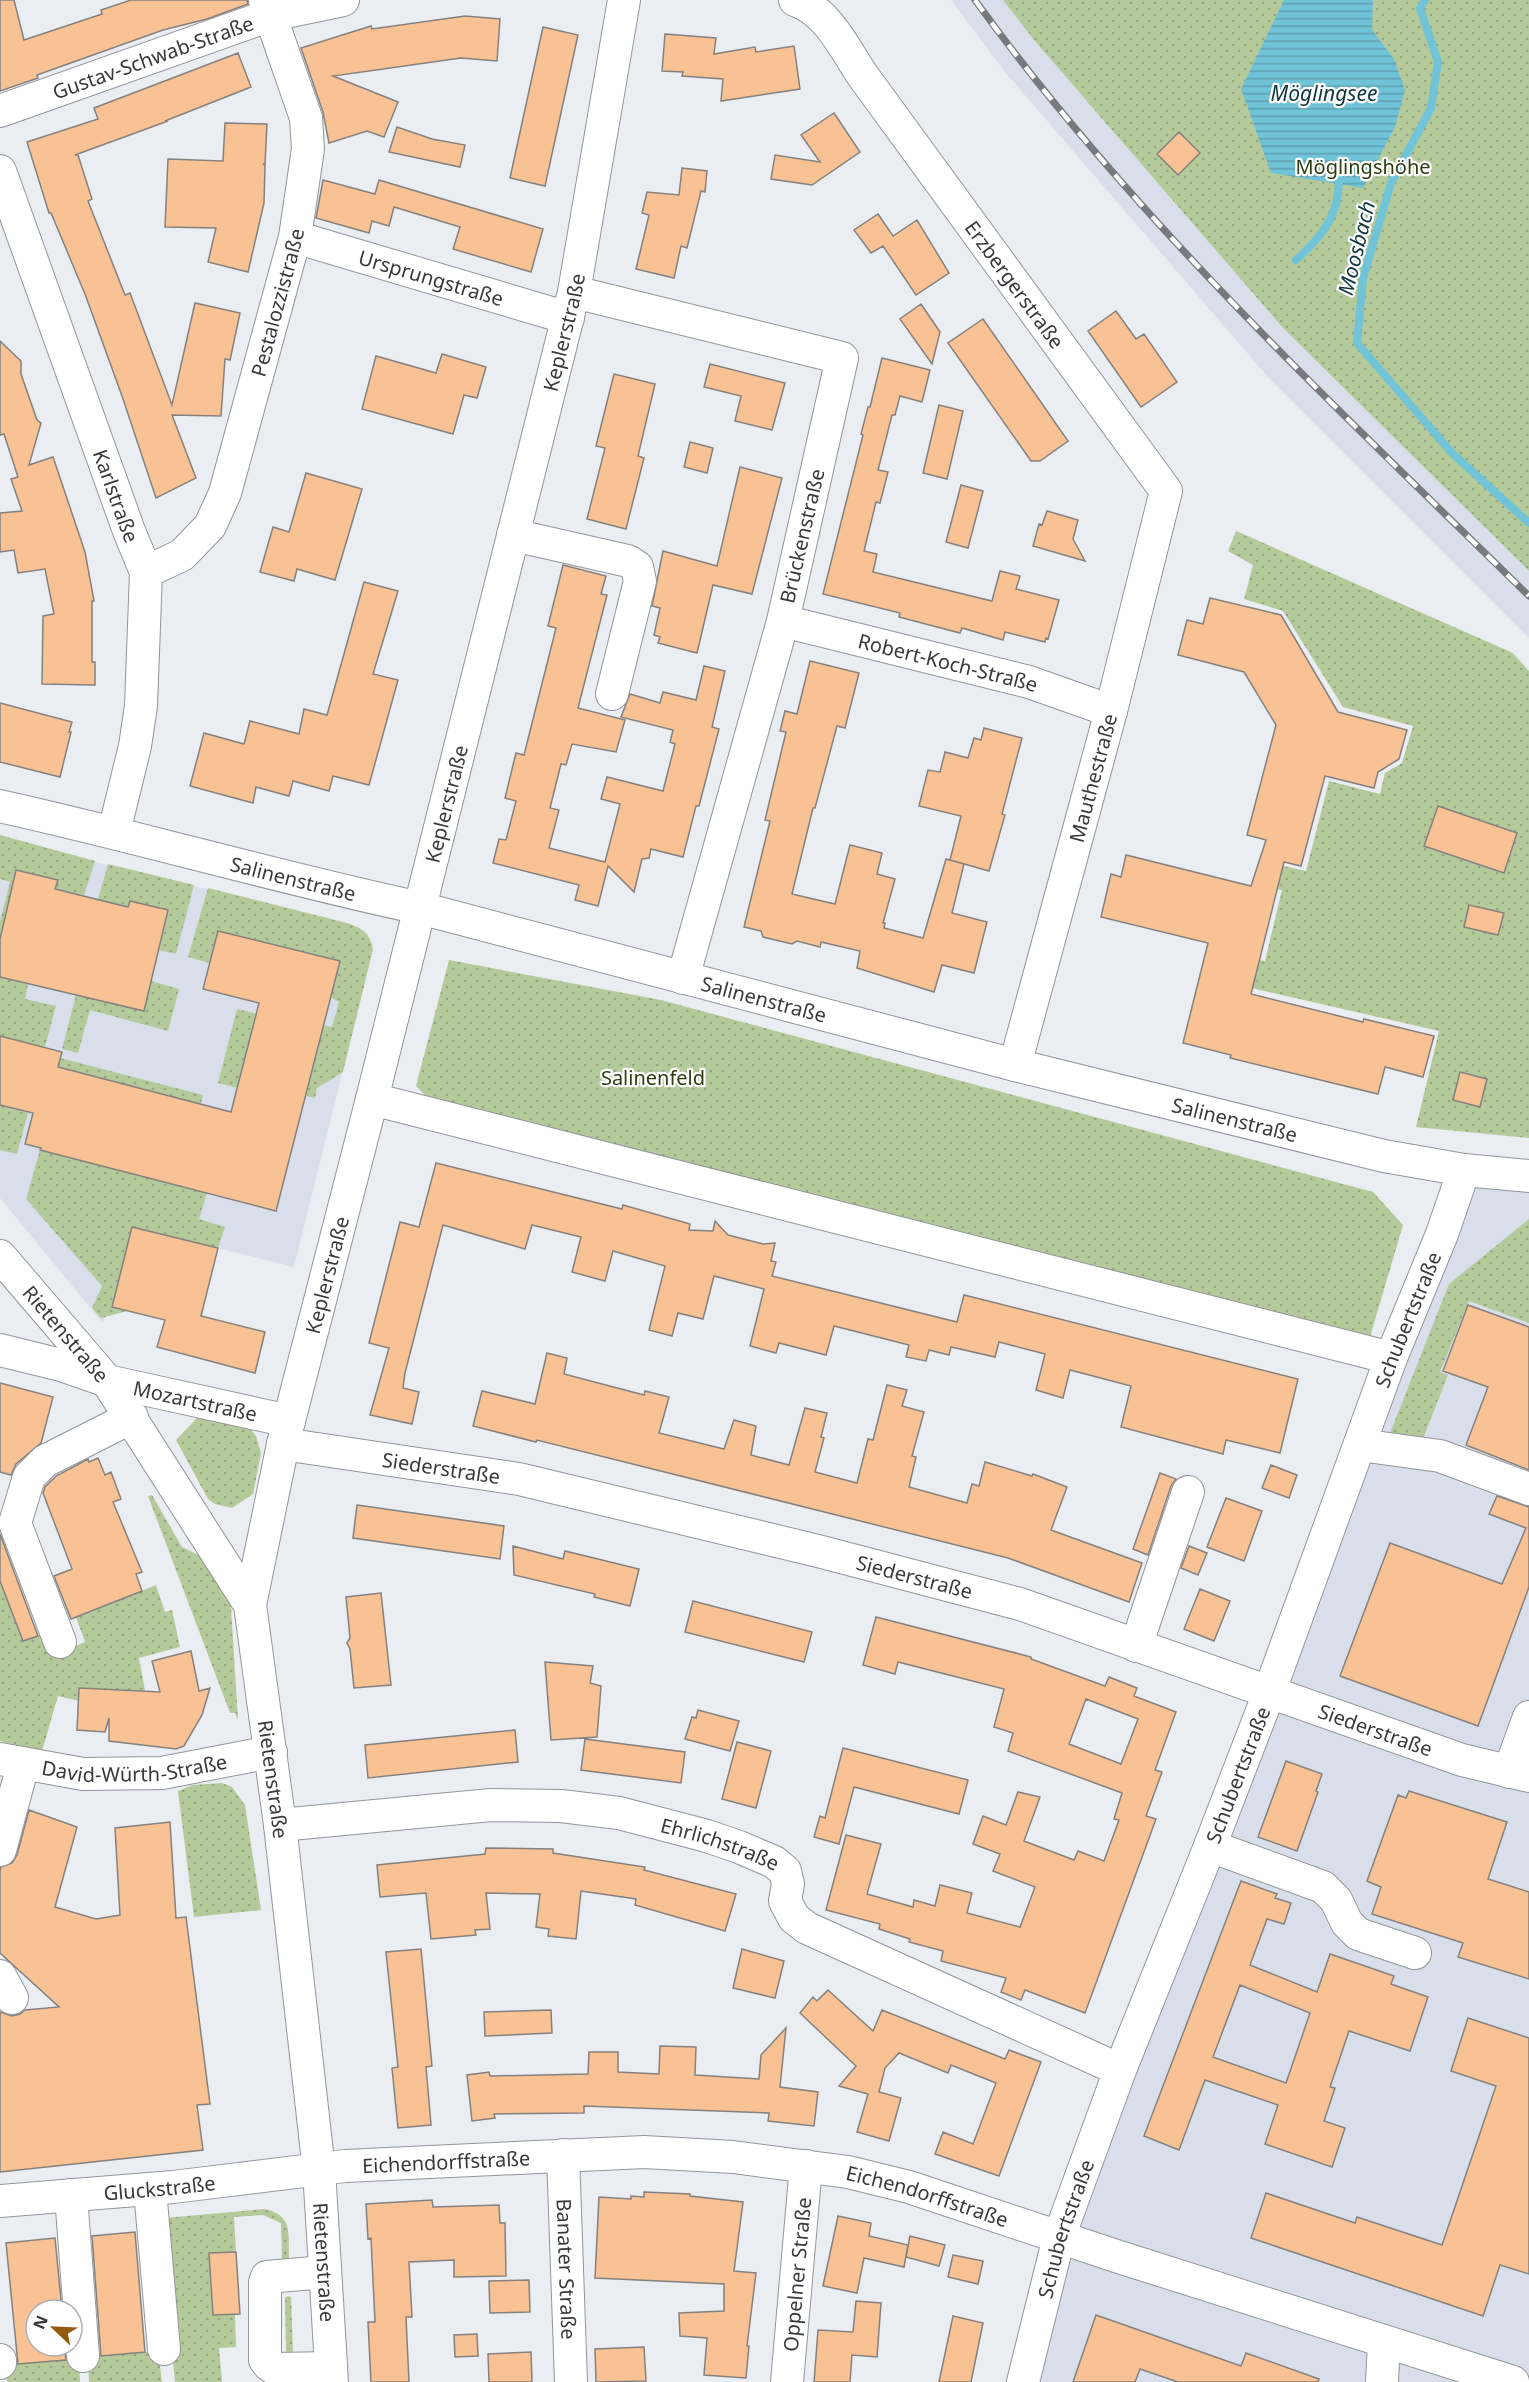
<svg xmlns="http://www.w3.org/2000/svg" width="1529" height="2382" viewBox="0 0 1529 2382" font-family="'Noto Sans',sans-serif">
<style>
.built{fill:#d8dfea}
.grass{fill:url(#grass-dots)}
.water{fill:url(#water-rules)}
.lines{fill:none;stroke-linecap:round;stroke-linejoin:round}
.stream{stroke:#71c3d8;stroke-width:8}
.building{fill:#f8c295;stroke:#85817e;stroke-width:1.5;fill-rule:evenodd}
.minor-casing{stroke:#93959a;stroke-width:34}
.minor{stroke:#fff;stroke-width:32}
.rail-casing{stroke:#77797c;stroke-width:7}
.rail{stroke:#fff;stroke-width:4.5;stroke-dasharray:14;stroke-linecap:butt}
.labels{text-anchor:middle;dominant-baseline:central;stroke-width:4.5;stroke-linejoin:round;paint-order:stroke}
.street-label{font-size:20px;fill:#38393b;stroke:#fff}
.park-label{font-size:20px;fill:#2d3d11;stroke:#fff}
.water-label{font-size:21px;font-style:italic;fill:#0e363f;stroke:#fff}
</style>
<defs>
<pattern id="grass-dots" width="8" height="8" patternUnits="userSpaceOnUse" patternTransform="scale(1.5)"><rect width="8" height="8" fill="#b5ca9a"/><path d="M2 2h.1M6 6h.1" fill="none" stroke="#94a57f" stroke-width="1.8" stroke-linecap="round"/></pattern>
<pattern id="water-rules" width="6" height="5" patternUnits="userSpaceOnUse" patternTransform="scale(1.5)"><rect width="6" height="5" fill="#71c3d8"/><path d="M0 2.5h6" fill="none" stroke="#5e9fb0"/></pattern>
</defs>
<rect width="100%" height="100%" fill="#eaedf2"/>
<!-- built -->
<path class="built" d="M951 0H1003L1034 40 1283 328 1529 571V638L1268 377 1005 72Z
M0 839 347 923 367 933 373 949 294 1267 132 1227 112 1307 102 1322 0 1198Z
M1464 1170 1529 1181V2382H1023Z"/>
<!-- grass -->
<path class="grass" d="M1003 0H1529V571L1283 328 1034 40Z
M1236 531 1513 653 1529 671V1138L1416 1127 1439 1031 1234 984 1241 956 1265 961 1282 890 1273 888 1279 865 1306 871 1329 781 1380 794 1385 773 1402 763 1413 726 1343 707 1283 611 1244 599 1253 565 1228 551Z
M0 835 95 861 84 895 79 894V896L55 890 57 880 16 870 0 939V921L10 882 0 879Z
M108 864 194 885 176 954 158 950 167 910 130 901 128 908 100 901 98 899Z
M208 888 347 923C362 928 370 933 373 949L343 1072 317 1088 315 1098 306 1096 316 1054 238 1088 218 1083 237 1009 320 1029 321 1025 332 1027 339 1002 331 997 188 957Z
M449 960 661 1000 1373 1192 1403 1225 1370 1337 431 1101 416 1086Z
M0 977 28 984 25 999 56 1006 45 1047 0 1036Z
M151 981 179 989 168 1031 90 1010 78 1053 62 1049 77 991Z
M60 1058 203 1095 201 1104 58 1067Z
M0 1105 28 1113 17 1154 0 1150Z
M40 1150 207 1193 199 1219 225 1227 218 1248 127 1311 101 1318 92 1308 102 1286 26 1199Z
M1529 1219V1323L1469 1301 1440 1372 1448 1375 1422 1441 1390 1433 1449 1284Z
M199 1416 249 1427 256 1436 261 1453 253 1494 232 1508 215 1504 208 1499 176 1440Z
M152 1495 182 1547 211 1561 230 1591 238 1720 235 1713H230L148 1496Z
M0 1581 23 1641 45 1633 52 1656 85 1642 76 1617 156 1585 165 1612 172 1610 180 1647 139 1658 145 1691 80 1688 79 1701 58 1696 42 1751 0 1741Z
M222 1783 232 1787 245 1805 261 1910 194 1917 178 1791 193 1785Z
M264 2209C294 2215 288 2234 289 2259L282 2260 281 2223 263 2215 234 2217 236 2252 209 2253 213 2315 235 2314 236 2347 219 2348 222 2382H175L172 2349 165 2218Z
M288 2296 291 2297 293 2352 289 2354 286 2351 285 2298Z
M158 2351 162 2382H89L88 2357Z
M79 2359 80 2382H7L6 2364Z"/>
<!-- water -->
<path class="water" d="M1284 0H1373L1372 30 1394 59 1405 90 1395 127 1363 188 1271 173 1241 89Z"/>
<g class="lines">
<!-- stream -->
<path class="stream" d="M1425 0 1420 8 1438 62 1431 108 1391 183 1363 278 1357 343 1452 453 1529 523
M1296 260C1323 235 1340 215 1339 176"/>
</g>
<!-- building -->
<path class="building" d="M0 0H14L24 40 102 14 101 10 131 0H247L248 4 207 19 163 30 37 75 38 78 0 91Z
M465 16 500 19 497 61 461 58 333 76 398 102 384 137 367 131 329 143 323 112 301 48 371 26 372 29Z
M543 27 578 35 545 186 510 178Z
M665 34 716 38 714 54 755 47 756 52 794 46 800 89 721 101 723 79 682 76 683 72 662 71Z
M238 53 251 87 165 121H168L75 155H78L92 199 88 201 125 295 130 293 172 405 195 303 240 313 230 360 225 359 221 416 172 415 196 478 156 498 122 396 85 294 51 213H49L27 142 98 119 94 108Z
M834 113 860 152 812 185 771 179 775 155 820 162 801 135Z
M225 123 267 124 265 164H263L265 165 264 203 248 272 208 262 216 228 165 227 168 159 223 161Z
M397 127 432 139 465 145 460 167 389 152Z
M1179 132 1200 153 1178 175 1157 154Z
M682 168 707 171 705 192 701 191 687 248 681 246 674 278 636 269 649 215 642 213 647 192 679 195Z
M323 180 375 194 379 180 543 229 531 272 453 249 460 227 394 207 389 226 372 221 369 233 316 218Z
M878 214 893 236 917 220 949 273 916 295 883 246 871 253 854 230Z
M921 304 940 332 932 364 900 319Z
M1116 311 1136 339 1144 334 1177 382 1141 407 1088 331Z
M983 319 1068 441 1040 461H1031L948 343Z
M0 341 21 361V374L37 420 41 423 29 465 53 457 85 552 94 601H92V662H95V685L42 684 43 616 54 614 45 569 18 573 14 550 0 552V513L22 511 11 479 18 477 4 434 0 435Z
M442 354 486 367 477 398 464 395 453 434 362 409 376 356 436 373Z
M882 358 930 370 922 402 900 396 895 415H892L878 470 888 472 880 503 876 502 864 551 877 554 873 572 992 601 1000 571 1020 576 1016 589 1059 600 1048 639 1046 638 1045 642 1005 632 1003 640 962 628 960 633 899 617 900 613 823 594 863 435 861 434 868 407H870Z
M710 364 785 383 772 430 735 421 741 396 704 387Z
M614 374 655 384 638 456 644 458 626 529 587 519 605 448 596 446Z
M939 405 963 411 947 479 923 473Z
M690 442 713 448 707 473 684 467Z
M740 467 782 478 752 594 713 585 697 653 658 643 660 637 654 635 660 608 652 606 663 551 717 566Z
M306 473 362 489 335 580 297 569 294 581 260 572 273 527 289 532Z
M961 485 983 491 968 548 946 542Z
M1047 511 1078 520 1073 539 1085 561 1033 546 1039 524 1042 525Z
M563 565 606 576 601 594 607 595 578 708 625 720 616 752 572 744 566 765 561 764 550 808 559 810 549 848 605 862 620 804 601 799 607 777 663 791 675 744 670 742 673 730 621 717 630 694 660 703 663 692 696 700 704 666 725 671 712 727 719 729 699 806H696L683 857 651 849 649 858 642 859 634 892 608 866 598 906 575 900 579 885 493 863 499 839 506 840 516 801 505 798 516 753 524 755 556 628 548 626Z
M364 582 398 591 373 674 398 680 369 785 333 776 329 791 293 781 289 796 256 787 253 803 190 786 204 733 244 744 250 721 299 734 304 709 327 715Z
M1210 598 1281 615 1338 712 1407 730 1399 759 1378 772 1374 788 1325 776 1301 866 1284 862 1251 994 1363 1022 1364 1019 1434 1036 1423 1077 1385 1067 1378 1094 1230 1058 1231 1055 1183 1043 1208 943 1101 917 1111 874 1121 877 1126 855 1251 886 1266 840 1247 835 1276 725 1244 672 1178 655 1187 620 1203 624Z
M810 661 859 673 845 728 837 726 815 808H813L792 894 835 904 850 845 882 853 877 874 895 879 883 923H885L884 928 923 938 946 859 964 864 952 913 987 922 974 973 942 965 934 992 857 968 860 951 821 942 820 947 797 941 792 944 763 937 761 931 744 927 770 821 765 820 786 732 780 731 785 711 797 714Z
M0 703 72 722 69 732H71L60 777 0 762Z
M984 728 1022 738 1002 814 1005 815 989 871 950 860 961 816 919 806 928 770 940 772 945 752 968 758 974 738 981 740Z
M1438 806 1517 833 1504 873 1424 846Z
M16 870 58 880 55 889 128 907 130 901 168 910 144 1011 0 977V939Z
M1469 905 1504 913 1498 935 1464 927Z
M218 931 340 961 276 1211 40 1150 41 1148 25 1144 33 1113 0 1105V1036L62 1052 58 1067 231 1112 259 1003 203 989Z
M1460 1072 1487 1079 1480 1107 1453 1100Z
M436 1163 622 1209 623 1205 690 1224 689 1230 713 1231 715 1221 728 1235 763 1244 775 1243 771 1261 776 1262 772 1276 957 1322 964 1295 1298 1379 1280 1453 1226 1440 1223 1454 1121 1427 1131 1386 1070 1370 1063 1398 1036 1390 1045 1354 999 1342 995 1357 951 1347 949 1355 929 1350 926 1361 906 1357 909 1345 834 1326 826 1355 779 1343 776 1353 750 1346 764 1289 714 1276 703 1319 678 1313 672 1336 649 1330 665 1266 613 1251 605 1281 572 1272 581 1237 532 1225 525 1249 443 1225 405 1373 403 1388 419 1392 412 1424 370 1415 389 1348 369 1343 400 1222 419 1227Z
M132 1227 218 1248 201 1316 265 1332 255 1373 157 1347 165 1320 112 1307Z
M1468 1305 1529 1327V1470L1466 1445 1488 1387 1443 1371Z
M547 1353 567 1358 564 1374 644 1395 645 1391 669 1397 659 1433 724 1449 734 1420 756 1426 751 1455 789 1465 805 1408 827 1413 821 1437 824 1438 815 1472 857 1483 868 1439 873 1440 887 1385 907 1390 902 1406 924 1412 912 1456 916 1457 909 1487 967 1503 972 1484 979 1486 985 1462 1032 1476 1033 1474 1067 1487 1051 1530 1142 1563 1129 1602 1008 1558 537 1440 536 1442 473 1426 482 1391 535 1404Z
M0 1383 53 1397 41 1443 16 1464 11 1475 0 1472Z
M98 1458 105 1475 111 1472 121 1499 113 1502 142 1572 136 1574 142 1591 71 1619 54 1576 72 1569 43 1493 45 1487 56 1476 88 1459 89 1462Z
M1271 1465 1297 1475 1289 1498 1262 1488Z
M1160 1473 1176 1479 1171 1486 1148 1555 1133 1549Z
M1497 1496 1529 1507V1587L1478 1726 1340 1676 1390 1543 1502 1584 1526 1528 1489 1514Z
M1226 1498 1262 1511 1244 1561 1207 1547Z
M357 1505 504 1526 500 1559 353 1538Z
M0 1534 38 1636 23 1641 0 1581Z
M513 1546 563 1559 565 1551 639 1569 630 1606 594 1597 595 1594 514 1575Z
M1189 1546 1207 1553 1198 1575 1181 1568Z
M1200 1589 1230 1601 1214 1641 1184 1629Z
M381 1593 391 1685 354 1688 350 1649 347 1643 350 1638 346 1597Z
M693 1601 812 1632 804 1662 685 1632Z
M876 1617 1031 1657V1659L1105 1686 1109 1677 1137 1688 1134 1696 1176 1712 1155 1770 1162 1772 1146 1816 1156 1819 1085 2013 1025 1990 1021 2000 1001 1992 1006 1978 941 1961 943 1951 909 1942 910 1939 879 1929 880 1924 826 1910 846 1835 881 1844 867 1894 913 1907 914 1900 935 1906 940 1885 972 1893 967 1913 1020 1927 1035 1887 993 1871 1000 1854 973 1844 983 1816 1006 1825 1018 1792 1040 1797 1024 1841 1074 1860 1078 1851 1104 1861 1119 1820 1114 1819 1122 1793 1008 1751 1013 1733 994 1727 1004 1689 898 1662 895 1674 863 1665ZM1086 1699 1138 1719 1121 1764 1069 1744Z
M191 1651 199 1691 210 1688 202 1715 184 1746 176 1749 109 1741V1718L105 1732 77 1730 79 1688 160 1692 152 1661Z
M545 1662 593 1666 590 1683 601 1686 597 1737 551 1740Z
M698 1710 739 1721 730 1751 685 1739 692 1717 696 1718Z
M515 1730 518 1762 368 1778 365 1745Z
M585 1739 685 1752 681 1783 581 1770Z
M737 1742 771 1751 756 1808 722 1799Z
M843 1748 968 1780 959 1814 854 1787 839 1844 814 1837 820 1816 825 1818Z
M1286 1761 1322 1774 1316 1791 1318 1792 1297 1851 1258 1837Z
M1409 1791 1507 1822 1488 1879 1529 1892V1979L1458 1957 1463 1943 1372 1914 1381 1887 1367 1881 1398 1795 1406 1798Z
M29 1810 77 1827 55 1907 96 1919 120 1915 115 1828 170 1822 176 1918 186 1917 210 2104 197 2105 203 2150 0 2172V2012L12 2016 20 2014 25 2010 59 2007 0 1953V1871L1 1867 12 1863 17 1855Z
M486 1848 553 1849V1853L645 1867 644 1870 736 1894 725 1931 635 1905 636 1899 581 1891 576 1939 548 1936 549 1929 536 1927 540 1894 486 1893 490 1929 475 1930 476 1935 431 1939 426 1893 380 1897 377 1865 485 1854Z
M1241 1881 1277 1894 1275 1898 1291 1903 1284 1924 1267 1919 1250 1965 1317 1992 1330 1954 1394 1976 1391 1984 1428 1997 1410 2051 1349 2031 1330 2087 1335 2088 1324 2121 1345 2128 1332 2167 1265 2144 1278 2105 1205 2080 1179 2150 1144 2136ZM1240 1985 1310 2013 1286 2083 1213 2057Z
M421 1949 432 2066 426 2067 431 2125 398 2128 392 2068 398 2067 386 1952Z
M742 1949 784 1961 775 1998 733 1988Z
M828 1990 873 2031 882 2010 1005 2059 1009 2050 1041 2062 999 2176 935 2154 943 2132 973 2144 996 2083 951 2065 948 2073 899 2053 885 2068 879 2092 901 2098 889 2141 857 2132 868 2094 839 2086 856 2066 800 2013 813 1997 817 2001Z
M551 2010 552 2033 485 2036 484 2012Z
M1468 2018 1529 2038V2274L1500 2265 1483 2316 1251 2238 1266 2193 1355 2223 1357 2217 1442 2245 1496 2086 1451 2071Z
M786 2028 780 2087 818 2092 814 2126 768 2121 769 2113 584 2106V2113L494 2114 495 2118 472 2121 467 2075 489 2072 490 2076 588 2074 589 2052H618V2072L659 2074 660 2046 696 2047 695 2075 759 2079 761 2055Z
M644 2192 690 2194V2196L743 2202 734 2271 756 2273 747 2346H749L746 2378 704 2375 707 2338 680 2336 679 2313 724 2311V2284L595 2278 599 2197 631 2199V2196L644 2197Z
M432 2200 433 2207 499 2205 500 2223H505L506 2276 454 2277V2260L409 2262 412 2317H406L409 2382H371L368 2322H375L371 2238 368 2239 366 2204Z
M838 2216 871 2223 869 2236 908 2245 904 2267 864 2258 857 2293 823 2286Z
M135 2232 145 2352 101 2356 92 2236Z
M910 2236 945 2245 939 2266 906 2257Z
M55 2238 62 2310H36V2346H64L66 2360 18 2364 6 2243Z
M236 2252 240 2314 213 2315 209 2253Z
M953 2255 983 2261 978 2284 948 2277Z
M529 2280 530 2312 490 2313 489 2281Z
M856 2301 881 2303 877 2357 852 2355 850 2382H814L818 2330 853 2332Z
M1096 2315 1241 2366 1246 2353 1319 2379 1318 2382H1178L1140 2369 1135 2382H1073Z
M953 2316 983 2323 971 2382H939Z
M477 2334 478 2356 455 2357 454 2335Z
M644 2347 646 2381 596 2382 595 2349Z
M531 2352 532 2382H489L488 2354Z"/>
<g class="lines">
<!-- minor casing -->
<g class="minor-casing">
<g id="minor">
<path id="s1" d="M795 0C828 11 844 48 863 76L1166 491 1111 711 1015 1065"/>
<path id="s2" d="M0 111 271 15 343 0"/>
<path id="s3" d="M0 171 129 531 146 572 141 706 135 746 114 832"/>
<path id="s4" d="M295 237 568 318"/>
<path d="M574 292 842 358 783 621 683 978"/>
<path d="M513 535 628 561 637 567 640 581 612 694"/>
<path id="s5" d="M146 572 182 555 210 526 225 493 295 237 308 149 306 118 265 0"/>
<path id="s6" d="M783 621 1029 682 1111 711"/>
<path id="s7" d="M0 806C140 837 279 878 420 908L1015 1065 1384 1156 1464 1170 1529 1176"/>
<path d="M372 1099 1391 1358"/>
<path id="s8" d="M0 1256 107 1381 250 1605 280 1825 319 2170 332 2382"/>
<path id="s9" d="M0 1350 61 1365 107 1381 289 1421"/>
<path id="s10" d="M283 1444 519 1479 818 1551 1020 1604 1462 1760 1529 1776"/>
<path d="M1360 1445 1440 1456 1529 1489"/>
<path id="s11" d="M250 1605 283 1444 372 1099 574 292 624 0"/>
<path d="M60 1642 15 1523 29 1477 45 1461 132 1417"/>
<path d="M1136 1646 1188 1492"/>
<path id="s12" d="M0 1759 83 1774 162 1773 271 1752"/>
<path d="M1509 1772 1529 1717"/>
<path id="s13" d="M280 1825 491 1805 561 1806 619 1813 707 1836 739 1847 774 1862 785 1871 788 1884 785 1901 794 1918 807 1928 1120 2070"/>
<path d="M1210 1846 1323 1887 1336 1900 1347 1923 1358 1934 1415 1953"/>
<path d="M0 1850 23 1765"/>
<path d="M0 1976 12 1998"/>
<path id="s14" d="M563 2155 571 2382"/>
<path d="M150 2190 164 2349"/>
<path d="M71 2195 83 2356"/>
<path id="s15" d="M0 2201 173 2187 345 2166 644 2152 733 2157 848 2172 909 2187 1116 2256 1513 2382"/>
<path d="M325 2272 267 2277 265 2282V2360L269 2365 275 2369 331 2368"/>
<path d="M0 2360V2363"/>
<path id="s16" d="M787 2382 806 2166"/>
<path id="s17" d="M1023 2382 1059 2237 1120 2070 1210 1846 1269 1693 1391 1358 1442 1234 1464 1170"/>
<path d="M1382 2382 1384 2342"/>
</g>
</g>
<!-- minor -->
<use href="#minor" class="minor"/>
<!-- rail casing -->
<g class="rail-casing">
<path id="rail" d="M975 0C1134 220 1336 407 1529 596"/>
</g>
<!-- rail -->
<use href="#rail" class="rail"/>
</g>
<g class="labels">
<!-- street labels -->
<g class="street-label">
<text stroke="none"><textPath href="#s2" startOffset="162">Gustav-Schwab-Straße</textPath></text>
<text stroke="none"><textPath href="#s4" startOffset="142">Ursprungstraße</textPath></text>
<text stroke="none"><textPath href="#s1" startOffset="362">Erzbergerstraße</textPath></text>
<text stroke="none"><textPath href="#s5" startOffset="314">Pestalozzistraße</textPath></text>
<text stroke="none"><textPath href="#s11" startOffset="1311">Keplerstraße</textPath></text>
<text stroke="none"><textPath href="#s3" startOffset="345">Karlstraße</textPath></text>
<text transform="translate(802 536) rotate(-77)">Brückenstraße</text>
<text stroke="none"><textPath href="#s6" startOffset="170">Robert-Koch-Straße</textPath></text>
<text transform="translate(1093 778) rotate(-75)">Mauthestraße</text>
<text stroke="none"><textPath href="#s11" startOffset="825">Keplerstraße</textPath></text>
<text stroke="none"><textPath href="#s7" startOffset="302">Salinenstraße</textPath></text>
<text stroke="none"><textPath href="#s7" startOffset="788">Salinenstraße</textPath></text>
<text stroke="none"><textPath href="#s7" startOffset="1274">Salinenstraße</textPath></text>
<text stroke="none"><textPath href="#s11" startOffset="339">Keplerstraße</textPath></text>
<text stroke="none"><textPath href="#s17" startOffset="1131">Schubertstraße</textPath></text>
<text stroke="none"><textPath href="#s8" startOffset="102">Rietenstraße</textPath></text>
<text stroke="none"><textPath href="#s9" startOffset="202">Mozartstraße</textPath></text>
<text stroke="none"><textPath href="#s10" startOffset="160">Siederstraße</textPath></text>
<text stroke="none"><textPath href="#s10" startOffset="646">Siederstraße</textPath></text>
<text stroke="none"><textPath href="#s10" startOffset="1132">Siederstraße</textPath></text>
<text stroke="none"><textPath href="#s12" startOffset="136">David-Würth-Straße</textPath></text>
<text stroke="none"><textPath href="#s17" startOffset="645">Schubertstraße</textPath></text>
<text stroke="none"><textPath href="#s8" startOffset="606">Rietenstraße</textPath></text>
<text stroke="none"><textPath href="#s13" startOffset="446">Ehrlichstraße</textPath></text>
<text stroke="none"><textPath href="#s15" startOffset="448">Eichendorffstraße</textPath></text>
<text stroke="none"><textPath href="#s15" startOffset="160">Gluckstraße</textPath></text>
<text stroke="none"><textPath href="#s15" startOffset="934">Eichendorffstraße</textPath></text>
<text stroke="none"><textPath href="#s17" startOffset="159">Schubertstraße</textPath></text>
<text stroke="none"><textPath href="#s8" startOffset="1092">Rietenstraße</textPath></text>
<text stroke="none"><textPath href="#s14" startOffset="114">Banater Straße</textPath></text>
<text stroke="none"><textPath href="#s16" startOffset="108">Oppelner Straße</textPath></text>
</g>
<!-- park labels -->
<g class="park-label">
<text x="1363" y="166">Möglingshöhe</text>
<text x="653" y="1077">Salinenfeld</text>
</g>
<!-- water labels -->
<g class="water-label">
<text x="1324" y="93">Möglingsee</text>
<text transform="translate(1356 248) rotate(-76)">Moosbach</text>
</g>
</g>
<!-- north arrow -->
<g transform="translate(54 2328) rotate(293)"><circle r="28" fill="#ffffff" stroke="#afb0b1" stroke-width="1.5"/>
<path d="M0-4.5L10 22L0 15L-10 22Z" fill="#905a0f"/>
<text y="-9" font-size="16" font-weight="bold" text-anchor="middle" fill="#38393b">N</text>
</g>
</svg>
